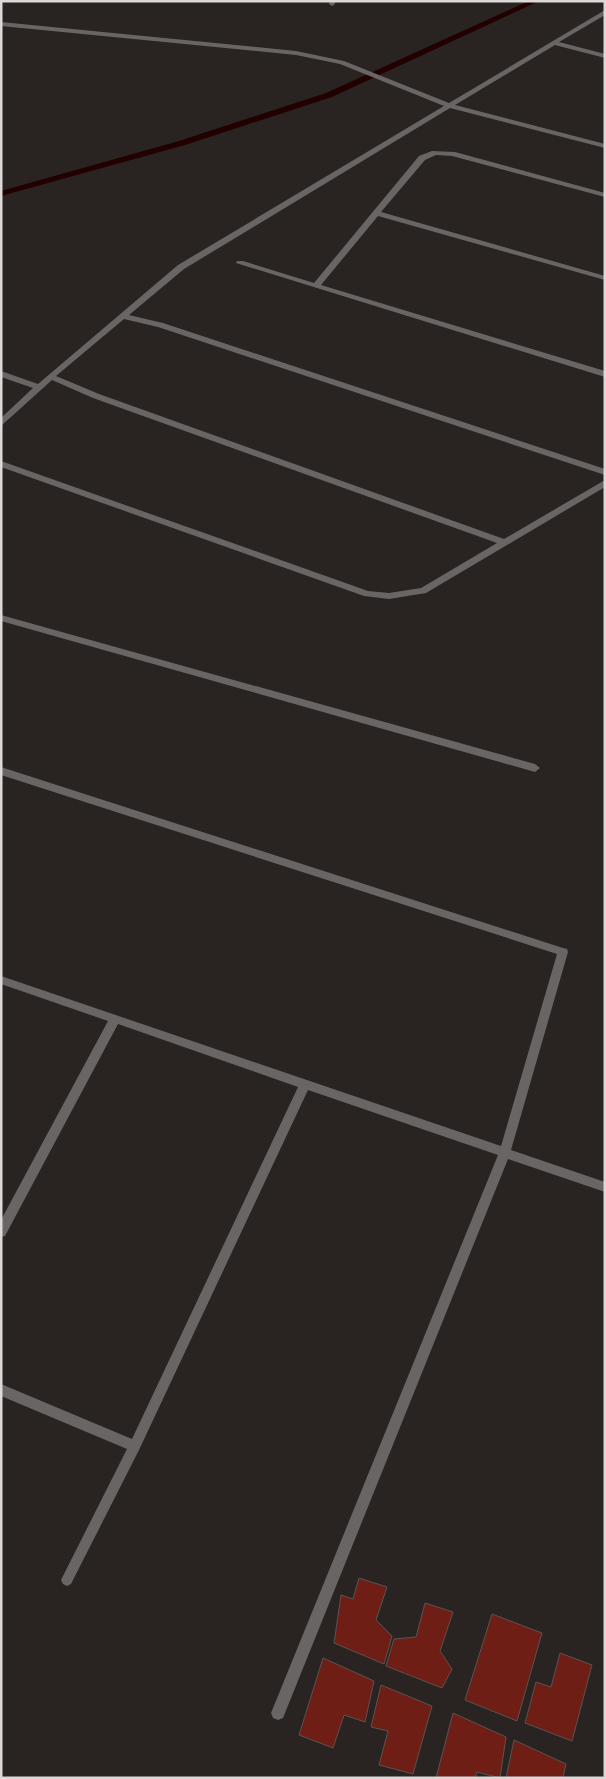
<svg xmlns="http://www.w3.org/2000/svg" width="606" height="1779" viewBox="0 0 606 1779" font-family="'Public Sans',sans-serif">
<style>
.lines{fill:none;stroke-linecap:round;stroke-linejoin:round}
.stream{fill:#200;fill-rule:evenodd}
.building{fill:#6f1e16;stroke:#5a5352}
.minor{fill:#686564;fill-rule:evenodd}
</style>
<rect width="100%" height="100%" fill="#292322"/>
<g class="lines">
<!-- stream -->
<path class="stream" d="M529 1H539L332 97 185 145 1 196V191L179 141 326 93Z"/>
</g>
<!-- building -->
<path class="building" d="M359 1578 387 1587 376 1620 392 1636 384 1664 334 1643 341 1595 353 1599Z
M425 1603 453 1612 440 1651 452 1669 442 1688 386 1666 394 1639 416 1637Z
M492 1614 542 1633 517 1721 465 1700Z
M560 1653 592 1665 572 1741 525 1723 536 1682 551 1687Z
M323 1658 374 1681 365 1722 344 1715 333 1748 299 1735Z
M381 1685 432 1706 413 1774 379 1765 388 1731 371 1727Z
M453 1713 506 1737 500 1778 477 1772 475 1778H436Z
M514 1740 566 1764 563 1778H506Z"/>
<g class="lines">
<!-- minor -->
<path class="minor" d="M330 1H336L334 5 332 6 329 4Z
M605 10V15L559 42 605 54V58L555 45 455 105 605 144V148L450 108 184 269 129 315 163 323 605 469V475L158 327 124 319 56 376 99 394 504 539 605 480V487L426 593 389 599 364 596 1 467V461L368 591 389 593 421 588 497 543 93 398 52 380 1 426V418L33 388 1 377V371L38 384 178 265 444 106 340 64 296 55 1 26V22L296 51 344 61 449 103Z
M432 151 455 152 605 193V197L452 156 436 155 425 160 381 212 605 276V280L378 216 321 285 605 371V377L236 263 237 261H243L314 283 419 156Z
M1 615 535 764 540 768 535 772 1 621Z
M1 767 563 948 567 949 568 952 511 1150 605 1182V1192L508 1159 285 1713 283 1718 278 1720 273 1718 271 1713 498 1155 308 1090 139 1450 71 1584 67 1586 63 1584 61 1580 63 1576 127 1449 1 1396V1384L132 1439 298 1087 118 1024 5 1236 1 1237V1220L108 1021 1 984V976L501 1146 557 954 1 775Z"/>
</g>
<!-- border -->
<rect width="606" height="1779" fill="none" stroke="#ddd9d9" stroke-width="5"/>
</svg>
